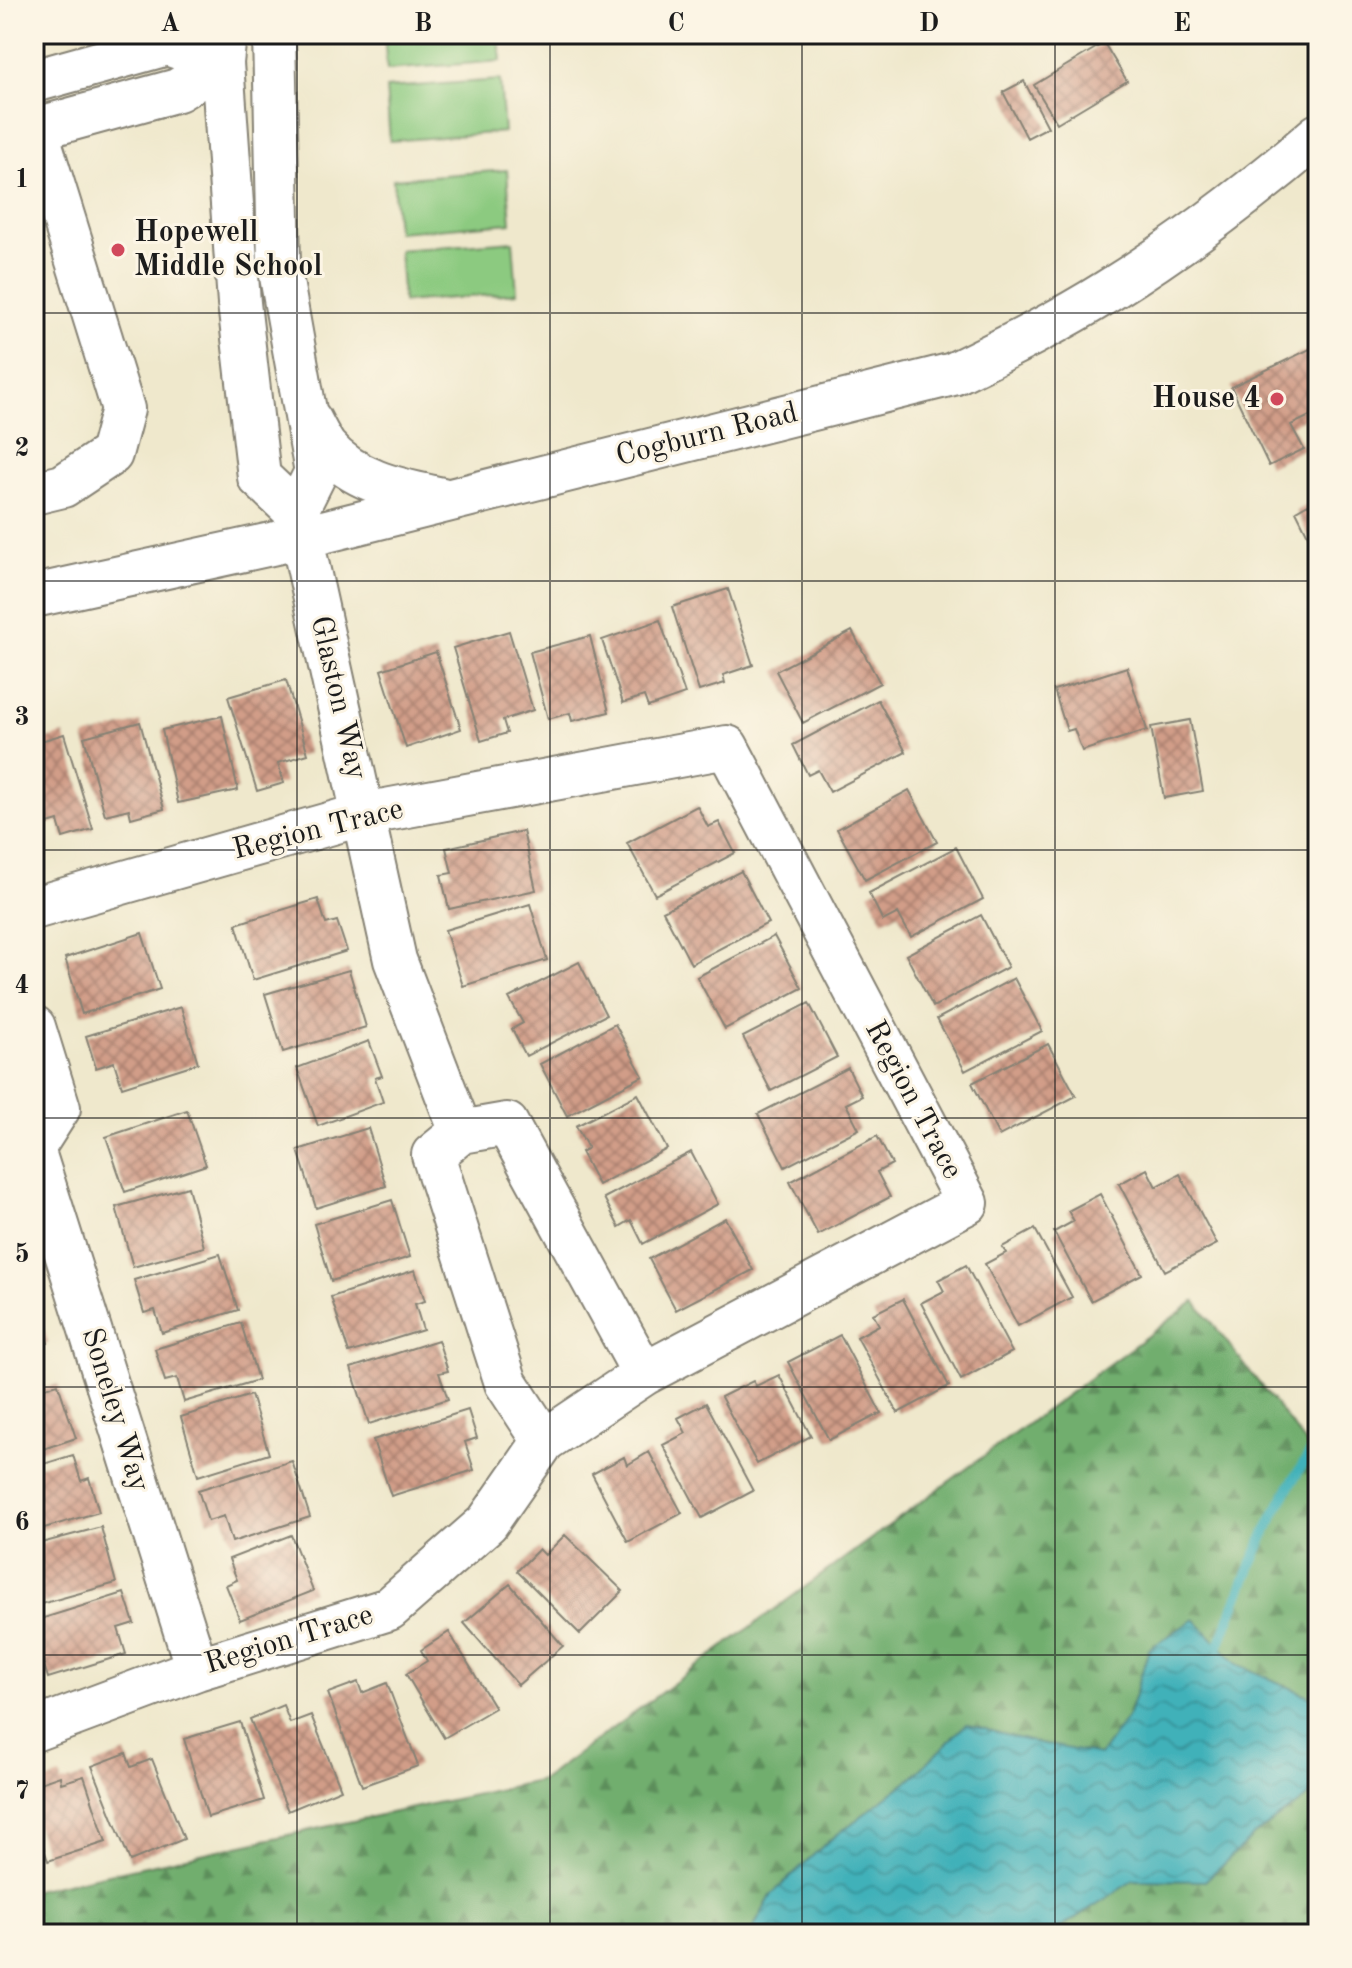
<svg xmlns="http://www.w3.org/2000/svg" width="1352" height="1968" viewBox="0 0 1352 1968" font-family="'Old Standard TT',serif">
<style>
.forest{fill:url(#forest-firs);stroke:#466545;stroke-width:2}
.pitch{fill:#8cca80;stroke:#54734e;stroke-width:2}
.water{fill:url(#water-waves);stroke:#2e666a;stroke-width:2}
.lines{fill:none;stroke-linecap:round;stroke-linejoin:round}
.stream{stroke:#40b1b9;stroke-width:10}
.building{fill:url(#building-cross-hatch)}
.minor-casing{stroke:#868274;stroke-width:46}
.minor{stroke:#fff;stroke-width:42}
.grid{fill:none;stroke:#1c1c1c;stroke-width:2;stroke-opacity:0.55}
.poi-dot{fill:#d1495b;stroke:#fcf5e5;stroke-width:3}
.labels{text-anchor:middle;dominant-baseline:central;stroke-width:6;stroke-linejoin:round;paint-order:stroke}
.poi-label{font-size:30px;font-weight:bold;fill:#1c1c1c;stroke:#fcf5e5;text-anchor:start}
.street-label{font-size:30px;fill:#1c1c1c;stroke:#fcf5e5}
.neatline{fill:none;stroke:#1c1c1c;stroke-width:3}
.grid-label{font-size:26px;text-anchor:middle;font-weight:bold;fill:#1c1c1c}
</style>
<defs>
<pattern id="forest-firs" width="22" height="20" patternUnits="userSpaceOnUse" patternTransform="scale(2)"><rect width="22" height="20" fill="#71ae6e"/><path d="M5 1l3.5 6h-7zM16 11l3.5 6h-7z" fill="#5c8d5a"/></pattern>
<pattern id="water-waves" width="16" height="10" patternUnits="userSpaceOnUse" patternTransform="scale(2)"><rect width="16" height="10" fill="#40b1b9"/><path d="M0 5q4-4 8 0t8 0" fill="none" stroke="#358f96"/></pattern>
<pattern id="building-cross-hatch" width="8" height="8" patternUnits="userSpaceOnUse" patternTransform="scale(2)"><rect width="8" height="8" fill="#d19d88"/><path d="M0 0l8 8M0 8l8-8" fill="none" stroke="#a97f6e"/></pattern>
</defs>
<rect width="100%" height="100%" fill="#fcf5e5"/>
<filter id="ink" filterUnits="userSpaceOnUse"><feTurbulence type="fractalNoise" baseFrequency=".0125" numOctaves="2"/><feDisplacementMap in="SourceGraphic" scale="16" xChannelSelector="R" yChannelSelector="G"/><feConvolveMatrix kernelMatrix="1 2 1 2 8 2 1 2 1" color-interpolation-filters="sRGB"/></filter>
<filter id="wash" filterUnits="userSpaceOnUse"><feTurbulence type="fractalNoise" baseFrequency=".006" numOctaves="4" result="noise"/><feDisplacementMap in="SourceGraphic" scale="32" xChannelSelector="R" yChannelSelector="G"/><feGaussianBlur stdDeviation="1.8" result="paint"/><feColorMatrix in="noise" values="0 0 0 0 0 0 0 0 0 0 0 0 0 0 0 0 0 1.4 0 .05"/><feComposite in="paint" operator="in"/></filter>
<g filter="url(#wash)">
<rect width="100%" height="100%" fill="#efe8cc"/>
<!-- forest -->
<path class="forest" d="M1195 1301 1318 1459V1934H34V1890L542 1780Z"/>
<!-- pitch -->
<path class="pitch" d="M384 34H499L501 61 387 70Z
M500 80 504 132 390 141 386 88Z
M507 170 511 223 397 232 393 179Z
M513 241 517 293 403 302 399 250Z"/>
<!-- water -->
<path class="water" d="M1194 1619 1237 1664 1318 1700V1790L1254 1835 1205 1881 1134 1880 1051 1934H750L772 1894 826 1843 914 1776 966 1724 1029 1741 1100 1755 1129 1714 1149 1649Z"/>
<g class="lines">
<!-- stream -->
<path class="stream" d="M1219 1645C1246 1577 1273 1502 1318 1443"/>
</g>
<g id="blocks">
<!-- building -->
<path class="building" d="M1104 43 1127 81 1057 123 1034 85Z
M1024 81 1048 127 1027 138 1003 92Z
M1318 345V412L1291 425 1304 449 1269 466 1231 387Z
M1308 504 1318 519V532L1309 537 1296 511Z
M728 589 753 665 723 675 725 683 699 691 672 607Z
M660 620 685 694 648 707 644 696 623 703 602 640Z
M509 631 533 710 503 720 507 733 481 741 453 648Z
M852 631 880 683 803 723 776 671Z
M590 636 609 712 572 721 570 713 548 719 530 652Z
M436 652 461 729 406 748 381 670Z
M1127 667 1147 730 1082 751 1074 729 1067 731 1054 690Z
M286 680 308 754 278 763 284 783 257 791 228 697Z
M878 700 906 752 830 792 818 770 808 775 793 745Z
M222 716 238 790 178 803 162 730Z
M1190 720 1203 791 1164 798 1151 727Z
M140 722 164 809 131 818 129 809 105 815 84 737Z
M64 734 93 829 63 838 58 821 34 828V743Z
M909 790 937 842 865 880 837 829Z
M697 806 708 827 719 822 735 853 655 895 627 843Z
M523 831 536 890 449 909 441 875 452 873 446 848Z
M956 847 983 899 911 937 898 913 883 921 869 893Z
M741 871 768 923 691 964 663 911Z
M318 899 326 924 337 921 347 951 253 980 236 924Z
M530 904 547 960 463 986 445 930Z
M981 915 1008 967 933 1007 906 955Z
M142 933 160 989 82 1014 65 958Z
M774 936 802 988 725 1029 697 977Z
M579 962 606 1015 526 1056 512 1029 523 1023 509 998Z
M349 970 366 1027 283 1052 265 994Z
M1014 978 1042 1031 965 1071 937 1019Z
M809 1003 837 1057 771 1091 743 1037Z
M181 1007 198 1063 122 1087 114 1062 96 1068 86 1036Z
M615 1024 643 1076 567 1116 540 1064Z
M369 1041 382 1076 375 1078 383 1102 318 1126 297 1068Z
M1048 1044 1076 1096 999 1136 972 1083Z
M848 1068 862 1096 846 1104 859 1129 785 1167 758 1114Z
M638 1094 667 1149 598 1185 581 1152 588 1148 576 1126Z
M187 1110 206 1165 125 1192 106 1137Z
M368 1128 386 1186 316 1208 298 1150Z
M877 1136 892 1164 877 1172 890 1197 818 1235 790 1182Z
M691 1152 718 1204 643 1244 631 1220 619 1227 604 1198Z
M1147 1169 1156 1187 1180 1174 1217 1244 1165 1271 1119 1184Z
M188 1187 204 1247 133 1267 116 1207Z
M1100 1194 1142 1274 1091 1301 1054 1232 1074 1221 1068 1211Z
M392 1200 410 1257 331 1281 314 1224Z
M725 1218 753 1270 676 1310 649 1259Z
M1035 1229 1072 1297 1018 1326 985 1264 1006 1253 1002 1247Z
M220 1254 238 1310 162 1333 155 1310 144 1313 134 1280Z
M966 1265 1012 1352 961 1380 921 1303 944 1291 938 1280Z
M415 1270 425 1301 415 1304 423 1330 349 1353 331 1297Z
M903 1299 949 1386 898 1413 857 1337 879 1325 873 1314Z
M38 1311 48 1343 36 1346 44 1370 34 1373V1312Z
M241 1323 258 1380 184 1402 177 1378 165 1381 155 1349Z
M840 1335 881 1413 829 1440 788 1362Z
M438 1340 448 1371 439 1373 448 1399 369 1424 351 1368Z
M779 1375 811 1436 757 1464 721 1397 753 1381 756 1386Z
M58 1384 76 1438 34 1452V1391Z
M251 1395 269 1454 198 1476 181 1417Z
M706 1403 753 1491 702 1518 663 1445 686 1433 678 1418Z
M468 1410 477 1438 465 1442 474 1470 391 1496 373 1440Z
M649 1452 682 1513 628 1542 592 1474 624 1457 627 1465Z
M73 1455 81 1481 89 1478 99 1512 34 1531V1467Z
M292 1461 310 1517 232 1542 224 1516 208 1521 198 1490Z
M101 1527 116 1583 34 1606V1545Z
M291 1535 313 1591 240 1620 226 1585 237 1580 229 1559Z
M565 1535 623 1591 580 1634 517 1571 539 1549 545 1555Z
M510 1584 563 1646 518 1685 464 1623Z
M124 1593 134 1623 118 1628 126 1654 48 1678 34 1632V1621Z
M449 1632 495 1708 444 1738 406 1674 427 1661 421 1650Z
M358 1682 362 1693 387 1683 418 1766 362 1786 328 1693Z
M283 1705 290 1723 311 1715 341 1789 288 1811 250 1719Z
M240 1722 264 1800 208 1817 184 1739Z
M126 1753 131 1767 152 1759 184 1839 130 1861 92 1766Z
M60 1776 61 1783 84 1776 106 1842 48 1861 34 1819V1785Z"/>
</g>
</g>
<g filter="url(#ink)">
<use href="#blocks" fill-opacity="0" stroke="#868274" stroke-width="2"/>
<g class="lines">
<!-- minor casing -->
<g class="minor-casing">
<path id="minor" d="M225 34 222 63 239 303 259 477 296 512 395 960 461 1132
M274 34 279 265 316 472 296 512
M34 81 167 44 222 63 178 90 36 129 123 409 111 454 63 486 34 493
M310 420C315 429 320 440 326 448 355 482 401 490 442 499
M34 596 303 537 953 374C1006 348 1059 322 1108 291 1182 245 1253 191 1318 135
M34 908 364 814 727 747 967 1203 644 1374 544 1441 487 1523 389 1609 197 1669 34 1730
M34 1027 59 1108 34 1147
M34 1152 197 1669
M544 1441 506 1383 433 1155 461 1132 507 1124 644 1374"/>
</g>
<!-- minor -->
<use href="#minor" class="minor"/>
</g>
</g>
<!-- grid -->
<path class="grid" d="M297 34V1934M550 34V1934M802 34V1934M1055 34V1934M34 313H1318M34 581H1318M34 850H1318M34 1118H1318M34 1387H1318M34 1655H1318"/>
<!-- markers -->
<g class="poi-dot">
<circle cx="118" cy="250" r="8"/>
<circle cx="1277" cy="399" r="8"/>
</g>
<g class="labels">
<!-- poi labels -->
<g class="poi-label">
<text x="134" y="233">Hopewell<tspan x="134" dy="34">Middle School</tspan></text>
<text x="1261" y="399" text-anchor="end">House 4</text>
</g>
<!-- street labels -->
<g class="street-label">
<text transform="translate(707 435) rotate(-14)">Cogburn Road</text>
<text transform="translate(338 698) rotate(77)">Glaston Way</text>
<text transform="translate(318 830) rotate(-14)">Region Trace</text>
<text transform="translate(913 1100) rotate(62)">Region Trace</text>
<text transform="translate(115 1410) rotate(73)">Soneley Way</text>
<text transform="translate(289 1640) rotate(-17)">Region Trace</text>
</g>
</g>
<!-- margin -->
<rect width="1352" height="1968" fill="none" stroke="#fcf5e5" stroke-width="88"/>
<rect x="44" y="44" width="1264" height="1880" class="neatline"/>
<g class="grid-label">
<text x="170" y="31">A</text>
<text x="423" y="31">B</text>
<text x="676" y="31">C</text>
<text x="929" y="31">D</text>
<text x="1182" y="31">E</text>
<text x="22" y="187">1</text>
<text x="22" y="456">2</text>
<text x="22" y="725">3</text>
<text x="22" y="993">4</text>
<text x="22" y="1262">5</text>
<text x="22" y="1530">6</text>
<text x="22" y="1799">7</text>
</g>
</svg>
